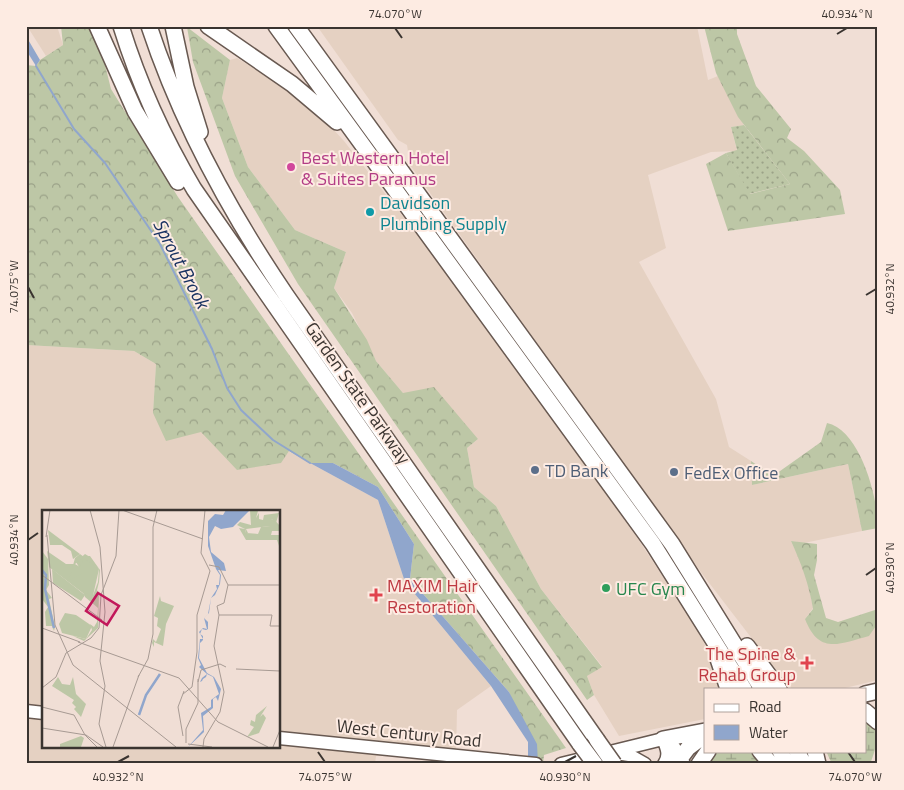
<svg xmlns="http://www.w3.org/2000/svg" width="904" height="790" viewBox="0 0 904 790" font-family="'Titillium Web',sans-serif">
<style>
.commercial{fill:#e5d1c2;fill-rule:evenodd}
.grass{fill:url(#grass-dots)}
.forest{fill:url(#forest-crowns)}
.wetland{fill:url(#wetland-marsh)}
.water{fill:#90a6cc}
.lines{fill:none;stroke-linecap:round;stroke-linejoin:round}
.stream{stroke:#90a6cc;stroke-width:2}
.major-casing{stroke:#685951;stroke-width:15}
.highway-casing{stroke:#685951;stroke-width:18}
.major{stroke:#fff;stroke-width:12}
.highway{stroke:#fff;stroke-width:15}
.highway-bridge-casing{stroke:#685951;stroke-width:18;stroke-linecap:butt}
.highway-bridge{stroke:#fff;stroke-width:15}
.ticks{fill:none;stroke:#3a3430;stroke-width:2}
.hotel-dot{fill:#d1479c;stroke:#fdebe2;stroke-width:2}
.culture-dot{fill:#0f9aa8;stroke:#fdebe2;stroke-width:2}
.service-dot{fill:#5c6f8a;stroke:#fdebe2;stroke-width:2}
.leisure-dot{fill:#2e9e5b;stroke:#fdebe2;stroke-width:2}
.health-dot{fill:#e0444e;stroke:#fdebe2;stroke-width:2}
.labels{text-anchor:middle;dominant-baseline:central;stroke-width:4;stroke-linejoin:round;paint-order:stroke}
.hotel-label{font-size:18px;fill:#b23c85;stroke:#fdebe2;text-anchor:start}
.culture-label{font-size:18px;fill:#0d838f;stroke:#fdebe2;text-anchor:start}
.street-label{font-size:18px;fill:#3a3430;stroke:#fdebe2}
.service-label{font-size:18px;fill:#4e5e75;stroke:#fdebe2;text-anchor:start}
.health-label{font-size:18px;fill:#be3a42;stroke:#fdebe2;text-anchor:start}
.leisure-label{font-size:18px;fill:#27864d;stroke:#fdebe2;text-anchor:start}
.water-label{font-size:19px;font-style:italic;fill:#183161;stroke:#fdebe2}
.inset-river{fill:none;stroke:#90a6cc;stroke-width:2.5}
.inset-road{fill:none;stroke:#a79a93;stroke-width:1}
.view{fill:#c2185b;fill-opacity:0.15;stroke:#c2185b;stroke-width:2.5}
.inset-edge{fill:none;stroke:#3a3430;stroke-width:2.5}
.neatline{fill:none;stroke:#3a3430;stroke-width:2}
.ticks-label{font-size:12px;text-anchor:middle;fill:#3a3430}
</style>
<defs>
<pattern id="grass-dots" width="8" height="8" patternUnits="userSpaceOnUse" patternTransform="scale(1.25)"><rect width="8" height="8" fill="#bdc7a6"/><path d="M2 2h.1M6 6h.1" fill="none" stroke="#9ba288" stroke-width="1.8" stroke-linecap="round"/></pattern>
<pattern id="forest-crowns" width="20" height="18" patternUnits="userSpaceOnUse" patternTransform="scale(1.25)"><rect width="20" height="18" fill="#bdc7a6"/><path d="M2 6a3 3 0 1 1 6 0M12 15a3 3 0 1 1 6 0" fill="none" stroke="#9ba288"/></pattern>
<pattern id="wetland-marsh" width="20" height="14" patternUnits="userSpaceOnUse" patternTransform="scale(1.25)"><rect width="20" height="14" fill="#bdc7a6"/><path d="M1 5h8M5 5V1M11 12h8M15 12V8" fill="none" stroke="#9ba288"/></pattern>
</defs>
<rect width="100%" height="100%" fill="#f0ded5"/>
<!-- commercial -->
<path class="commercial" d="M27 26H57L63 45 46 56Z
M317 26H697L708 80 718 76 744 125 731 127 737 151 711 152 648 175 666 248 639 262 716 399 729 447 751 461 752 485 848 464 862 531 804 543 791 541 806 573 813 608 805 619 872 629 878 623V680L841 689H792L780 675 703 575 487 273 410 165 407 145 398 140Z
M237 58 308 102 344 141 451 278 638 539 694 624 714 662 724 689H705V719L619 736 594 695 587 676 602 666 541 589 496 506 474 487 467 448 478 439 403 393 376 361 352 313 334 288 346 252 295 230 248 167 222 98 230 60Z
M26 345 134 351 156 364 153 413 201 432 288 451 378 500 405 582 491 686 457 710 456 757 376 756 375 764H26ZM44 511H279V746H44Z"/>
<!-- grass -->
<path class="grass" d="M744 125 790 184 749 194 726 153 737 150 731 127Z"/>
<!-- forest -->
<path class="forest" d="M61 26H91L102 53 111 89 178 197 566 748 544 755 543 764H538L509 692 410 579 414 544 378 487 333 463H310L289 451 281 463 237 470 201 432 166 441 153 413 156 364 134 351 26 345V65L36 66 40 60 63 45Z
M704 26H737V34L756 86 791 129 787 138 804 151 840 190 845 214 728 231 706 164 726 153 750 194 790 184 738 117 716 73Z
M187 27 230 60 222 98 248 167 295 230 346 252 334 288 367 340 376 361 403 393 434 387 478 439 467 448 474 487 496 506 541 589 602 667 587 676 594 695 587 700 298 284 235 176 193 62Z
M827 423C860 430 878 497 878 528L862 531 848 464 752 485 751 461 773 476 821 442Z
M791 541 817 544V560L814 575 826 618 838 622 878 609V623L869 636C839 644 819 655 805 619L813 609C809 584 801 563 791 541Z"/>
<!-- wetland -->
<path class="wetland" d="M865 717C884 726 876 749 870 764H832L826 751H865Z
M722 751H751L764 764H708L714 754Z"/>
<!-- water -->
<path class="water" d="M26 36 40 60 36 66 26 50Z
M310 463H333L378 487 414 544 410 579 509 692 537 744 538 764H528V742L491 686 405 582 378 500Z"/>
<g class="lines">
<!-- stream -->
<path class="stream" d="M36 66 74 129 105 163 160 244 212 349 227 388 241 410 273 440 310 463"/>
<!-- major casing -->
<g class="major-casing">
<path id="major" d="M26 711 44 713
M279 738 536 764
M663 739 674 747 684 764
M663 739C667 748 670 756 664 764
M616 753 629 755 645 764
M561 764 663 739"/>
</g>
<!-- highway casing -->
<g class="highway-casing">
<path id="highway" d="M97 26 135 111 178 182
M121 26C139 84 163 137 194 189L580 744
M149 26C181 123 229 211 286 295L597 740
M173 26 186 87 200 132
M208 26 292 84 337 122
M276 26 653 544 744 689
M296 26 672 544 762 689
M747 646 779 689
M718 659 728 689
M865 694 878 691
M865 711 878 722
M663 739 705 731
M760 751 771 764
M780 751 787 764
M797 751 804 764
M815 751 818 764
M676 764 688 748 705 735
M699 764 708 751"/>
</g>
<!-- major -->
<use href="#major" class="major"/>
<!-- highway -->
<use href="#highway" class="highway"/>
<!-- highway-bridge casing -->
<g class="highway-bridge-casing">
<path id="highway-bridge" d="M597 740 614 764
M580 744 595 764"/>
</g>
<!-- highway-bridge -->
<use href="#highway-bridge" class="highway-bridge"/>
</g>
<!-- ticks -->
<path class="ticks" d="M395 28 402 38M837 34 847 28M28 287 34 298M866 295 876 289M28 540 38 533M866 575 876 568M318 752 325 762M848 752 855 762M118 762 129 756M565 762 576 756"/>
<!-- markers -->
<circle class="hotel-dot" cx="291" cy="167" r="5"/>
<circle class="culture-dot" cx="370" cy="212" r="5"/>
<g class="service-dot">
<circle cx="535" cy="470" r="5"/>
<circle cx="674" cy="472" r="5"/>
</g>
<circle class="leisure-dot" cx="606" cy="588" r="5"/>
<g class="health-dot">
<path d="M373.5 587.5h5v5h5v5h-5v5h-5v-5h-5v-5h5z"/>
<path d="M804.5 655.5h5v5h5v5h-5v5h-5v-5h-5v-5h5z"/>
</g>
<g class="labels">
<!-- hotel labels -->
<g class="hotel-label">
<text x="301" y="157">Best Western Hotel<tspan x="301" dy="21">&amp; Suites Paramus</tspan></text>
</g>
<!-- culture labels -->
<g class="culture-label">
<text x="380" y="202">Davidson<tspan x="380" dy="21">Plumbing Supply</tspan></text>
</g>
<!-- street labels -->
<g class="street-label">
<text transform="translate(358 393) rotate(55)">Garden State Parkway</text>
<text transform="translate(409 733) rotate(6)">West Century Road</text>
</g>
<!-- service labels -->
<g class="service-label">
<text x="545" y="470">TD Bank</text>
<text x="684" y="472">FedEx Office</text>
</g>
<!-- health labels -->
<g class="health-label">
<text x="387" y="585">MAXIM Hair<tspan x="387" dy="21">Restoration</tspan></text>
<text x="796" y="653" text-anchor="end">The Spine &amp;<tspan x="796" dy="21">Rehab Group</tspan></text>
</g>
<!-- leisure labels -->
<g class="leisure-label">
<text x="616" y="588">UFC Gym</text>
</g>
<!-- water labels -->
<g class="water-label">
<text transform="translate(182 263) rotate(62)">Sprout Brook</text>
</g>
</g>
<!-- overview -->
<g transform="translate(42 510)">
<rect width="238" height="238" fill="#f0ded5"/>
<path d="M232 9 237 15V21H230L229 25H237V36L235 30H204L197 18 203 19 204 23 216 24 219 17 228 16V10ZM6 20 38 44 31 49 29 41 20 35H8ZM5 41 24 54H32L30 67 40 62 34 52 43 44 48 47V51L57 59 50 90 7 57ZM23 103 34 105 50 116 44 129 20 123 17 114Z" fill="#bdc7a6"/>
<path d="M208 0 216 1 214 8 217 3V9L221 10 222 5 237 3 234 13 237 15 234 14 230 9 228 16 204 19 206 23 216 24 218 20 216 24 204 23 203 19 195 15 198 12 209 15ZM38 44 42 47 33 54 38 57 41 50V63L27 70 33 48ZM46 46H48L58 60 57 72 55 80 57 85 56 118 42 131 31 126 44 129 50 120 48 114 52 117 55 112 56 98 43 87 40 79 50 88 56 72 57 59 43 49 47 50Z" fill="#bdc7a6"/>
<path d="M10 59 43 85 39 91 11 73ZM39 226 42 228 39 237H18V234Z" fill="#bdc7a6"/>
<path d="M0 41 6 49 7 75 4 80 10 88 7 89 13 117 12 121 10 116H4L3 102 6 97 0 89ZM118 86 119 91 132 96 124 114 121 136 112 132V137L110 133 111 129 114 132 119 119 115 116 116 108 112 106ZM16 167 20 174 28 175 31 167 34 184 44 194 39 207 32 199 34 197 30 193 32 190 10 176ZM225 196 218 207 221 204 224 208 217 223 205 227 212 217 208 215 209 210 213 212 214 205Z" fill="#bdc7a6"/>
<path d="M184 0H208L191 17 179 19 173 16 167 27 169 42 182 53 184 61 176 60 179 65 178 74 173 85 169 88 167 103 162 108 166 112V119L164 120 160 119 158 124 161 126V130L158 133 157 148 165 163 172 167 179 179 176 191 174 187 171 189V198L161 206 162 222 146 237 161 220 159 203 169 197V190L177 184 171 167 165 164 164 167 161 169 160 171 158 172 160 168 165 164 157 157 159 155 156 148 158 129H161L157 122 161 118 165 119 162 108 166 104 169 88 175 79 174 75H177L178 65 174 59 166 36V11L173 4 181 5Z" fill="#90a6cc"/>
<path class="inset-river" d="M0 60 4 65 3 79 12 118M97 205 104 185 118 164"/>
<path class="inset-road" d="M48 0 58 37 63 102 58 151 63 176 57 214 64 237M80 0 161 29M5 25 13 115 31 155 134 237M4 27 8 0M167 55 177 57 186 75M0 65 60 110M186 75H238M175 96 182 93 186 75M177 105H230L228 116H238M0 118 38 132M36 132 137 168 176 212 226 237M194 159 238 161M96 167 106 149 111 124V17L115 0M156 172 159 160 178 154 184 157M0 178 14 167 24 143 49 128 57 118 59 85 74 46 77 0M141 184 150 177 155 142V105L168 61 159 43 163 0M0 197 32 205 43 225 55 237M0 218 44 225 61 237M141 226 136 197 142 181M144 233V219L156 193V169M146 234 170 237M71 237 97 165M161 237 162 229 178 202 182 182 172 136 177 105 175 96M231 237 238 220"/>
<path class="view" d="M56 83 77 96 65 115 44 101Z"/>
<rect width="238" height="238" class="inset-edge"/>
</g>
<!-- border -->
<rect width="904" height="790" fill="none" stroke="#fdebe2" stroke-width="55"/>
<!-- legend -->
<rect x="704" y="688" width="162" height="65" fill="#fdebe2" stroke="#afa29b"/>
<rect x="714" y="704" width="25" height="8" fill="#ffffff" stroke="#afa29b"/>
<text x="749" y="712" font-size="15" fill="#3a3430">Road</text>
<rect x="714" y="725" width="25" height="15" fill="#90a6cc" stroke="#afa29b"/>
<text x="749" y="738" font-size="15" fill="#3a3430">Water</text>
<rect x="28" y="28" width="848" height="734" class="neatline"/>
<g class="ticks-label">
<text x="395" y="18">74.070°W</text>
<text x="847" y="18">40.934°N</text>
<text transform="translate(14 287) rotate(-90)" y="4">74.075°W</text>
<text transform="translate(890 289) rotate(-90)" y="4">40.932°N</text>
<text transform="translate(14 540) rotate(-90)" y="4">40.934°N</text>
<text transform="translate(890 568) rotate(-90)" y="4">40.930°N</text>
<text x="118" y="781">40.932°N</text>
<text x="325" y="781">74.075°W</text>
<text x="565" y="781">40.930°N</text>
<text x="855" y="781">74.070°W</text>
</g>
</svg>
